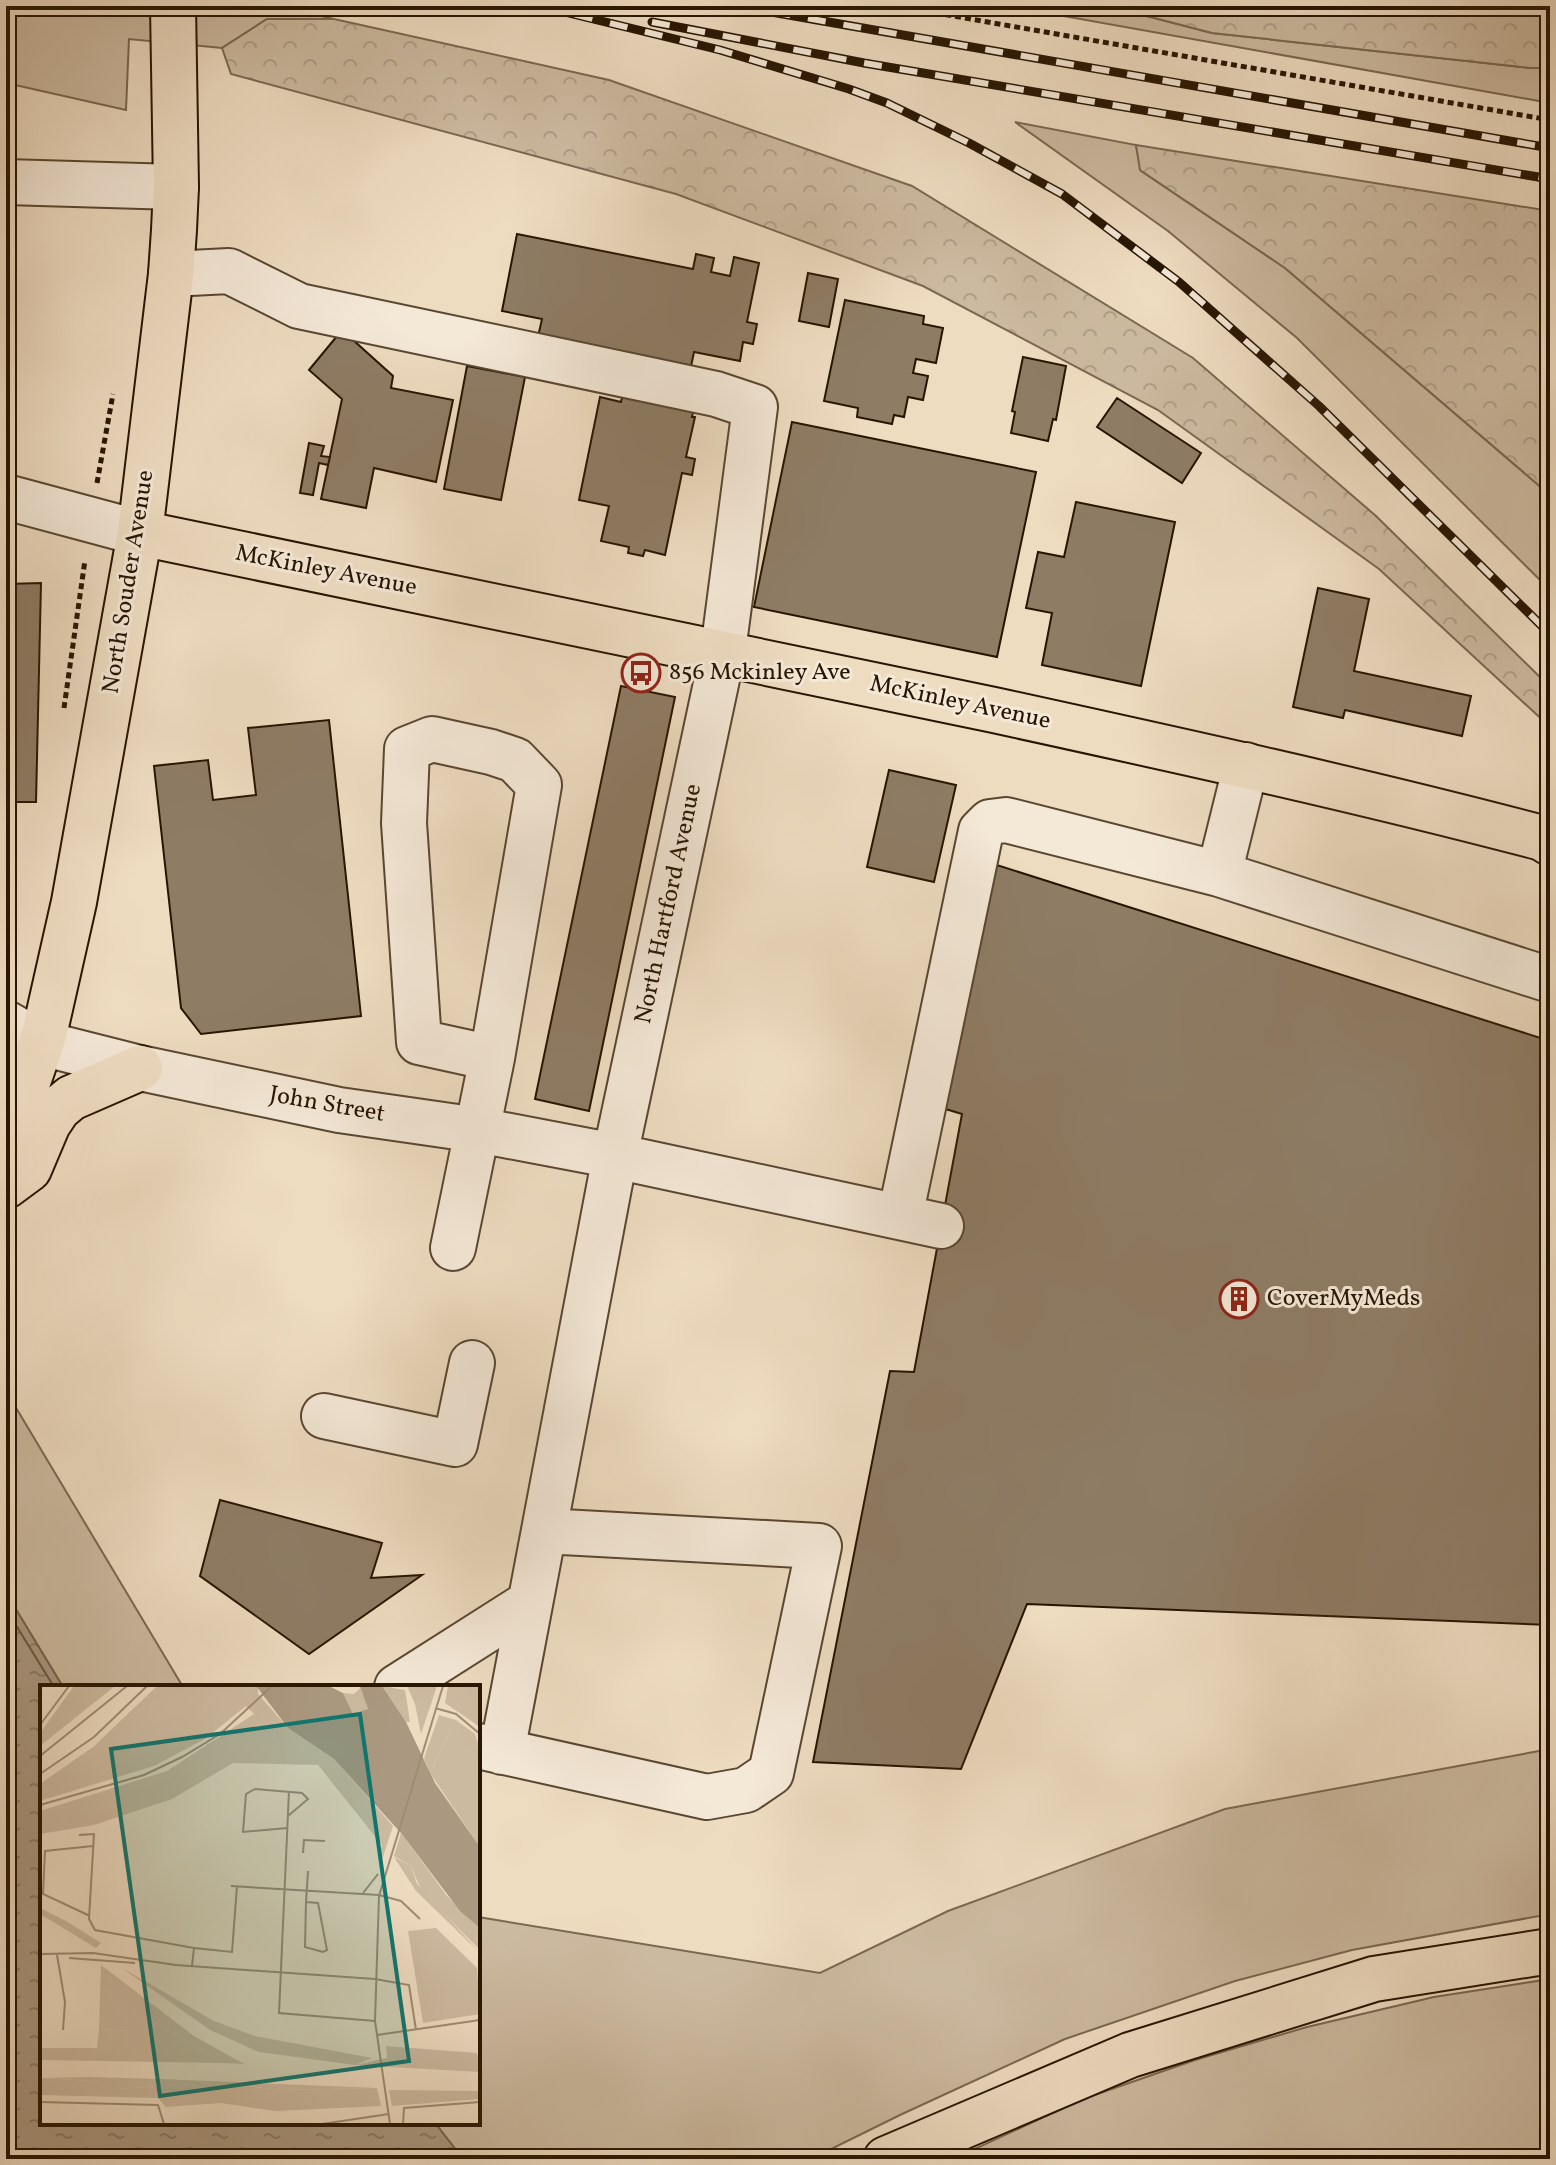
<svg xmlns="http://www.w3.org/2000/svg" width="1556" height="2165" viewBox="0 0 1556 2165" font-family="Vollkorn,serif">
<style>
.green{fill:#ccbaa0;stroke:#7a6850;stroke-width:2}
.forest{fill:url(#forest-crowns);stroke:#7a6850;stroke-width:2}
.water{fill:url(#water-ripples);stroke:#76644d;stroke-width:2}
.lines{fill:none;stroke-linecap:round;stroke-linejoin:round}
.shore{stroke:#685640;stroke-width:2}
.building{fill:#8e7c65;stroke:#271501;stroke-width:2}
.minor-casing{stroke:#594731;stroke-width:48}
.major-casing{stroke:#271501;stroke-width:48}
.highway-casing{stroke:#271501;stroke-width:48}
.path{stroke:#271501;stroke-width:5;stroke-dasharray:6 4;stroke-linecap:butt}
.minor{stroke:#f4e8d7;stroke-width:44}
.major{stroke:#eedcc1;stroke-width:44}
.highway{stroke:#eedcc1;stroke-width:44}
.rail-casing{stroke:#271501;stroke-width:9}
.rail{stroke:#f4e8d7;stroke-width:6;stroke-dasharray:18;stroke-linecap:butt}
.labels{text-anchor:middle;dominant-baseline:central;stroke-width:6;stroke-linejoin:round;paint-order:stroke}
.street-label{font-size:24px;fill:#271501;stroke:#f4e8d7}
.poi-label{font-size:24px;fill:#271501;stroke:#f4e8d7;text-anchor:start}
.inset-road{fill:none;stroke:#9e8c74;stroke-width:2}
.view{fill:#0f766e;fill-opacity:0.15;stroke:#0f766e;stroke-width:4}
.inset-edge{fill:none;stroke:#271501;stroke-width:4}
</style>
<defs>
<pattern id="forest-crowns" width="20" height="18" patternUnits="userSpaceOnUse" patternTransform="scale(2)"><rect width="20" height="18" fill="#ccbaa0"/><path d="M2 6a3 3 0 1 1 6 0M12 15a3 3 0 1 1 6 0" fill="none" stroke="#af9f88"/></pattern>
<pattern id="water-ripples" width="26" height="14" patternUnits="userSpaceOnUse" patternTransform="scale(2)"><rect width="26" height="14" fill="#aa9880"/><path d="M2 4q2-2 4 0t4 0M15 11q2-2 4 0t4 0" fill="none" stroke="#8a7b66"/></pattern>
</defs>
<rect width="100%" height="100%" fill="#eedcc1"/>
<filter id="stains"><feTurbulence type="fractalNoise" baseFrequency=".0025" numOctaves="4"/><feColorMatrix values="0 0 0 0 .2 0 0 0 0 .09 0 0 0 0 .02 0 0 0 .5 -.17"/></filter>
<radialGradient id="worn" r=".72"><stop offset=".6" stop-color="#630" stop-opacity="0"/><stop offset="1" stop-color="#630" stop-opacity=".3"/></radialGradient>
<!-- green -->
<path class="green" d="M6 6H277L334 19H267L222 48 129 39 126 110 6 83Z
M1008 6H1108L1212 33 1530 68H1550V103Z
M1015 122 1136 145 1141 171 1285 268 1550 495V590L1297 338 1168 231Z
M6 1391 183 1687H63L6 1593Z
M1550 1749V1914L1352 1950 1235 1981 1065 2039 900 2115 811 2159H463L435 2123H478V1917L820 1973 948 1911 1225 1809Z
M1550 1979V2159H953L1083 2099 1195 2060 1307 2027 1434 1997Z"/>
<!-- forest -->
<path class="forest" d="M1108 6H1550V68H1530L1212 33Z
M267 19H334L609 80 912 186 1193 358 1376 516 1550 687V727L1379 569 1158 410 923 286 676 194 231 74 222 48Z
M1136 145 1550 211V495L1285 268 1140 170Z"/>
<!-- water -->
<path class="water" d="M6 1593 63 1687H42V2123H435L463 2159H6Z"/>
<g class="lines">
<!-- shore -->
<path class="shore" d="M6 1609 54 1687"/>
</g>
<!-- building -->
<path class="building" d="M517 234 693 269 696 254 714 258 711 272 730 276 734 257 759 263 747 322 757 324 753 344 743 342 740 361 694 352 688 381 535 350 542 319 502 311Z
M808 273 838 279 829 327 799 321Z
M845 300 924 316 923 324 943 328 936 363 916 359 913 373 928 376 923 400 908 397 904 417 894 415 892 424 857 417 858 408 824 401Z
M342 330 393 376 391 388 453 400 436 482 374 468 366 508 321 499 342 399 309 370Z
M1023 357 1066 366 1056 420 1053 419 1048 441 1011 433 1015 412 1012 411Z
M467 366 525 377 501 500 444 489Z
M623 393 694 408 692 417H695L686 457 695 459 692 475 682 473 665 555 645 550 643 556 628 553 629 547 601 541 609 506 579 500 600 397 621 402Z
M1117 398 1201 453 1182 483 1097 427Z
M792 422 1036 472 997 657 754 607Z
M309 443 324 446 321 456 330 457 328 465 319 463 313 495 300 493Z
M1076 502 1175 522 1141 686 1042 665 1052 613 1026 608 1038 552 1064 557Z
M41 583 36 802H6V584Z
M1318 588 1369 599 1354 671 1471 696 1462 736 1345 710 1343 718 1293 707Z
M621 686 675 697 589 1111 535 1099Z
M329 720 361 1016 201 1034 181 1008 154 766 208 760 213 800 256 795 248 728Z
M889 770 956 785 934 882 867 867Z
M981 860 1550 1041V1625L1027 1604 961 1769 813 1762 890 1371 914 1372 962 1114 929 1104Z
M220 1500 382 1543 371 1578 422 1575 309 1654 200 1576Z"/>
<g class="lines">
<!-- minor casing -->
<g class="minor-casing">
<path id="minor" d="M6 182 176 187
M171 274 229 271 299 306 716 394 755 407 723 651 615 1156 502 1752
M6 497 140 533
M1246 765 1219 874 1550 980
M6 1023 41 1043 140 1068 339 1110 478 1130 615 1156 941 1226
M900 1217 981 831 990 822 1006 820 1219 874
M453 1248 492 1058 539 785 515 760 491 752 432 739 407 749 404 823 419 1042 492 1058
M324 1416 455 1444 472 1363
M397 1687 529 1603
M478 1746 707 1797 746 1790 771 1773 819 1546 544 1531"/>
</g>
<!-- major casing -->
<g class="major-casing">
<path id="major" d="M140 533C425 591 710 649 994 710 1177 750 1360 790 1542 838L1550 843
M6 1146 44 1035 74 902 140 533 171 274 174 230 176 187 173 6
M6 1186 29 1169 48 1124 58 1109 71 1098 140 1068"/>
</g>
<!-- highway casing -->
<g class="highway-casing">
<path id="highway" d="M886 2159 1130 2055 1374 1979 1550 1951"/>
</g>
<!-- path -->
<path class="path" d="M896 6 1550 120
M97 483 113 394
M64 708 85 560"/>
<!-- minor -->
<use href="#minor" class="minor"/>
<!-- major -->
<use href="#major" class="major"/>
<!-- highway -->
<use href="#highway" class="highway"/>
<!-- rail casing -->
<g class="rail-casing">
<path id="rail" d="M540 6 720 50 849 89 887 103 969 143 1062 194 1179 282 1319 406 1550 634
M737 6 1550 148
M652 22 864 63 1550 179"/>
</g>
<!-- rail -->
<use href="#rail" class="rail"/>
</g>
<!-- icons -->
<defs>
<g id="bus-ring" transform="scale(2)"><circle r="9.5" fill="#f4e8d7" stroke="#8f2418" stroke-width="1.5"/><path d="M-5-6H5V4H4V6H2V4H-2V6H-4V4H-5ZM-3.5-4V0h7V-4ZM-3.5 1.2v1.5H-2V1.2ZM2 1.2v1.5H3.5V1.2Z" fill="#8f2418"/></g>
<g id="building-ring" transform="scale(2)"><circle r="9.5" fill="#f4e8d7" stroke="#8f2418" stroke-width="1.5"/><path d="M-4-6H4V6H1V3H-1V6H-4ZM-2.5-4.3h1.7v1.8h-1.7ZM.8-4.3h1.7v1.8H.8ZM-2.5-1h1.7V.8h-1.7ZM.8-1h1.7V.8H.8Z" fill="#8f2418"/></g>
</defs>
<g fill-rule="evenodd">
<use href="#bus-ring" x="641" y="673"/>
<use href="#building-ring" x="1239" y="1299"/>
</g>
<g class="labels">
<!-- street labels -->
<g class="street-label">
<text transform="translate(326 571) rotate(11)">McKinley Avenue</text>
<text transform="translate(129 582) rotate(-81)">North Souder Avenue</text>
<text transform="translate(960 703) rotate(12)">McKinley Avenue</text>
<text transform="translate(669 904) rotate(-78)">North Hartford Avenue</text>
<text transform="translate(327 1105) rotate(10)">John Street</text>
</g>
<!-- poi labels -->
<g class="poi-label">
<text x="669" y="673">856 Mckinley Ave</text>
<text x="1267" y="1299">CoverMyMeds</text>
</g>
</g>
<!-- overview -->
<g transform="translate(40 1685)">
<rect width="440" height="440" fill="#eedcc1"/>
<path d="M34 1H75L0 61V48ZM117 1H218V9L248 43 294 74 353 141 342 175 338 173 342 160 278 80 193 78 132 114 54 140 0 149V126L127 86 214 29 206 21 165 54 114 81 0 116V99L53 62ZM367 1H397L381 49 375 19ZM408 1H440V42L405 18ZM321 2 328 25 313 29 303 8 314 9ZM399 30 416 35 435 49 440 66 429 45 410 47 390 88 384 73ZM354 172 371 181 377 199 440 268 376 206ZM61 280 154 351 204 379 184 378 104 331 92 346 59 344ZM346 361 437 368 440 387 315 380 347 373ZM49 392 119 394 337 403 242 405 174 398 74 404 52 396 0 393Z" fill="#ccbaa0"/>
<path d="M342 1 365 5 370 37H366ZM421 43 429 45 440 66V162L390 88 410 47ZM361 148 407 211 440 243V265L382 207 371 181 354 171ZM0 223 26 236 61 258 56 263 0 229ZM82 283 174 336 215 351 332 373 315 380 219 367 170 345ZM104 331 184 378 0 375V363H57L59 344 91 346ZM0 393 52 396 74 404 174 398 242 405 337 403 341 421 235 426 180 418 126 422 118 413 0 410ZM349 405 440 406V414L352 421Z" fill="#ccbaa0"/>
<path d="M396 243 437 283 440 329 383 338 368 246Z" fill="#ccbaa0"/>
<path d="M289 1 303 8 313 29 328 24 320 1H342L366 37 395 98 440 162V243L420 226 361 148 294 74 248 43 217 2Z" fill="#aa9880"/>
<path class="inset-road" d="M395 23 416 29 440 49M0 40 29 1M0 71 87 1M0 89 54 52 107 1M249 106 239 328 335 336M0 120 104 90 142 72 180 49 232 1M247 143 203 147 206 109 215 104 262 108 268 114 248 131M39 150 54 149 49 234 55 245 154 263 152 281M263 168 264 155 285 156M191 201 339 210 361 216 380 234M323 208 338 189M266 217 278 218 287 265 283 267 265 262 266 217 268 186M50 231 3 209 5 166 53 161M154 263 192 267 197 201M0 269 53 268 136 280 335 294M17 270 25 317 23 345M29 273 95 278M335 294 369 300 376 345M337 350 440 335M0 417 118 420 124 439M282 439 349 429M350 439 335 336 339 211 403 1M363 439 364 423 440 417"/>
<path class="view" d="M320 29 369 376 120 411 71 64Z"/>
<rect width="440" height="440" class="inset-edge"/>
</g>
<!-- margin -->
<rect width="1556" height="2165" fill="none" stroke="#eedcc1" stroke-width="32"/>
<rect x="8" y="8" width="1540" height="2149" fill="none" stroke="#271501" stroke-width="4"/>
<rect x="16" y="16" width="1524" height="2133" fill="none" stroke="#271501" stroke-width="2"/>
<rect width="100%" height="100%" filter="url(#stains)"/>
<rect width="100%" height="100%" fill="url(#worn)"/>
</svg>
